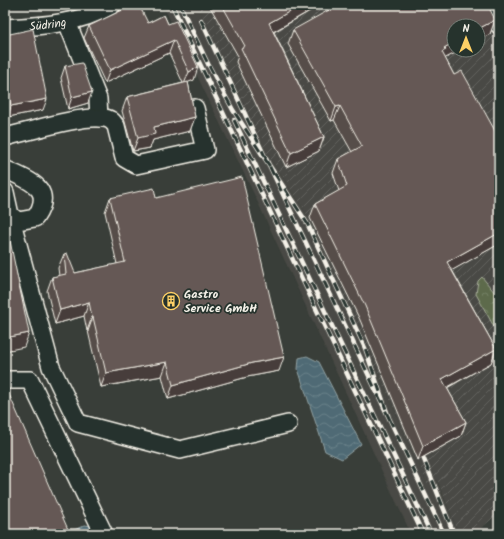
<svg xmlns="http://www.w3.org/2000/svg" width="504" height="539" viewBox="0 0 504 539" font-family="Kalam,sans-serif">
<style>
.built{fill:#494944}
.industrial{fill:url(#industrial-furrows);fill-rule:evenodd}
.forest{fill:url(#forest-crowns);stroke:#a8ae9a}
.water{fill:url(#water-waves);stroke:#91a1a3}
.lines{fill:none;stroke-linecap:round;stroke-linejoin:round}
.minor-casing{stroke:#f4f1e8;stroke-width:20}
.minor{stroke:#26332d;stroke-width:17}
.rail-casing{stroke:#f4f1e8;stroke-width:4.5}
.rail{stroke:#26332d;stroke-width:3;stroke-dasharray:9;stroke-linecap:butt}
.wall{fill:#574d48;stroke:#f4f1e8}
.shaded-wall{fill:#473e3b;stroke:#f4f1e8}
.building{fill:#655954;stroke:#f4f1e8}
.labels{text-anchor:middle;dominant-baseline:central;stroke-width:3.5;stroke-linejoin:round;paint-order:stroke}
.street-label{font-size:12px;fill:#f4f1e8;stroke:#26332d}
.poi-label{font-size:12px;font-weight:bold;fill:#f4f1e8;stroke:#26332d;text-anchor:start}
</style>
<defs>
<pattern id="industrial-furrows" width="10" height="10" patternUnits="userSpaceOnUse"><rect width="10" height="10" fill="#494944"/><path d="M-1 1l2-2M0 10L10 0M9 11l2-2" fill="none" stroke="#64645f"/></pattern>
<pattern id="forest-crowns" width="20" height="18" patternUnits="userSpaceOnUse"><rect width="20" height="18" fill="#5d6b4c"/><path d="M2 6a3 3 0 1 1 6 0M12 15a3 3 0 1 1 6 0" fill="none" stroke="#758166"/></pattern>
<pattern id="water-waves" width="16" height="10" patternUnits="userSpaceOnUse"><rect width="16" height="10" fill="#4f6b75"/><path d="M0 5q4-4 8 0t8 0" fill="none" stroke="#698189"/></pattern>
</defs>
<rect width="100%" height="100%" fill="#393e39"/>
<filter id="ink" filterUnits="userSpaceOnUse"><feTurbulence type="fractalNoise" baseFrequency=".025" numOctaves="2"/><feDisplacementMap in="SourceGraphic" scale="8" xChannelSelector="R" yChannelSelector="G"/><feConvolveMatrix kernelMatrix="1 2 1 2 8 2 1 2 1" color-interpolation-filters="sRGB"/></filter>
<g filter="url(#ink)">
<!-- built -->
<path class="built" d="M163 5H190L192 10 198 8 266 152 305 211 427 483 436 479 459 534H411L254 194Z"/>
<!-- industrial -->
<path class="industrial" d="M190 5H499V513L474 534H459L437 480 427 483 305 211 266 152 198 8 192 10ZM454 26H478V50H454Z"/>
<!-- forest -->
<path class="forest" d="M482 277 499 298V336L476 294 478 281Z"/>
<!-- water -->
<path class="water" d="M307 356 319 362 361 444 342 459 325 451 298 369 299 358Z
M85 525 91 526 97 534H66Z"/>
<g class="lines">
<!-- minor casing -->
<g class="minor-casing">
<g id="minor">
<path d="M488 5 499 25"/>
<path d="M67 22 98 99 99 118"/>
<path id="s1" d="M5 28C42 26 79 24 112 5"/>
<path d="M5 137C32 131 77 116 103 118 109 118 113 121 116 126L124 158 136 165 205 150 195 108"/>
<path d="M5 169C28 181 56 187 35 218L18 221 10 215 5 192"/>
<path d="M10 215 51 367 78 423 180 450 288 424"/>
<path d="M5 380H30L104 534"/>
</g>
</g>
<!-- minor -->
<use href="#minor" class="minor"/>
<!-- rail casing -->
<g class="rail-casing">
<path id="rail" d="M172 5 423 534
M180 5 209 66
M201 20C263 153 326 286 389 418L365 348 307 223 233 110 207 62
M234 120 431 534
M389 418 444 534
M419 447 454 534"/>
</g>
<!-- rail -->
<use href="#rail" class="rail"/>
</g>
<!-- wall -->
<path class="wall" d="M209 5H320L274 32 324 137 319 151 286 167 236 62 238 56Z
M164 15 194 80 188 82 195 117 190 131 153 140 150 148 133 151 122 111 127 97 183 83 169 53 105 83 84 38 89 26 148 23Z
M495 20 490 34 454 50H461L445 58 454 75 499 138V244L452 270 496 349 491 363 447 388 466 422 461 436 418 460 360 320 310 218 315 204 339 191 333 173 338 159 352 152 334 120 331 121 288 44 293 30Z
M5 35 43 110 8 117 5 105Z
M65 66 88 103 68 109 61 78Z
M110 198H156L279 371 247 377 168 399 162 376 101 387 88 331H87L84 316 55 324 47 291 52 277 59 276 58 268 64 254 75 273 117 264 105 212Z"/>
<!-- shaded-wall -->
<path class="shaded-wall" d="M301 5H320L264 37 269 23Z
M495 20 490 34 478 41V29Z
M174 40 169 53 105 83 110 70Z
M454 42V50H461L442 60V52L444 48Z
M198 67 194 80 184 84 189 72Z
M92 92 88 103 68 109 72 97Z
M47 99 43 110 8 117 11 106Z
M340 106 334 120 331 121 336 107Z
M195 117 190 131 153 140 150 148 133 151 138 138 154 127Z
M324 137 319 151 286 167 291 153Z
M499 233V244L442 276 447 262Z
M89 302 84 316 55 324 60 310Z
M92 317H93L88 331H87Z
M29 333 24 347 5 351V338Z
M496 349 491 363 437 393 442 379Z
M284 357 279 371 247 377 168 399 173 385 252 363Z
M167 362 162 376 101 387 106 373Z
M466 422 461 436 418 460 423 446Z"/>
<!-- building -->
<path class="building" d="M133 5H139L148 23 164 15 168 24 176 21 198 67 189 72 174 40 110 70 89 26Z
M222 5H301L269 23 324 137 291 153 241 48 245 46Z
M338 5H488L495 20 478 29V26H454V42L444 48 446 50 442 52 454 75 462 71 499 138V152L497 153 499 156V233L447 262 496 349 442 379 466 422 423 446 365 306 315 204 347 186 338 159 362 146 340 106 336 107 293 30Z
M33 29 47 99 11 106 5 74V35Z
M82 63 92 92 72 97 65 66Z
M188 82 195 117 154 127 155 134 138 138 127 97Z
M242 177 284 357 252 363 173 385 167 362 106 373 93 317H92L89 302 60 310 52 277 66 274 64 254 67 253 75 273 125 262 110 198 154 188 156 198Z
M9 236 29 333 5 338V237Z
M5 385 70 534H5Z"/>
</g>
<!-- icons -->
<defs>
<g id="building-ring" transform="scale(0.9)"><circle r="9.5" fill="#26332d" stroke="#ffd166" stroke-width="1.5"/><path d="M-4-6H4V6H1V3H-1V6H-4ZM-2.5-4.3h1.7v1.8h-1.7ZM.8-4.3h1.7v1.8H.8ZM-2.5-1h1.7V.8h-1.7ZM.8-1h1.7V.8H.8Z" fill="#ffd166"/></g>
</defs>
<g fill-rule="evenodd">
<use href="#building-ring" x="171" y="301"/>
</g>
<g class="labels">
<!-- street labels -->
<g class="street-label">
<text stroke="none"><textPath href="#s1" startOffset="43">Südring</textPath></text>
</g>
<!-- poi labels -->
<g class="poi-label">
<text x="184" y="294">Gastro<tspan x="184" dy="14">Service GmbH</tspan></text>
</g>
</g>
<!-- margin -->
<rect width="504" height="539" fill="none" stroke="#26332d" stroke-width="20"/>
<rect x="10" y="10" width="484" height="519" fill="none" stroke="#f4f1e8" stroke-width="1.5" filter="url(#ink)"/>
<!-- north arrow -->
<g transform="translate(466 38)"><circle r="19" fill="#26332d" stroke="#787f78"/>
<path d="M0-3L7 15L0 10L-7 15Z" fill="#ffd166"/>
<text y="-6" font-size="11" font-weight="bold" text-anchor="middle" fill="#f4f1e8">N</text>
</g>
</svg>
